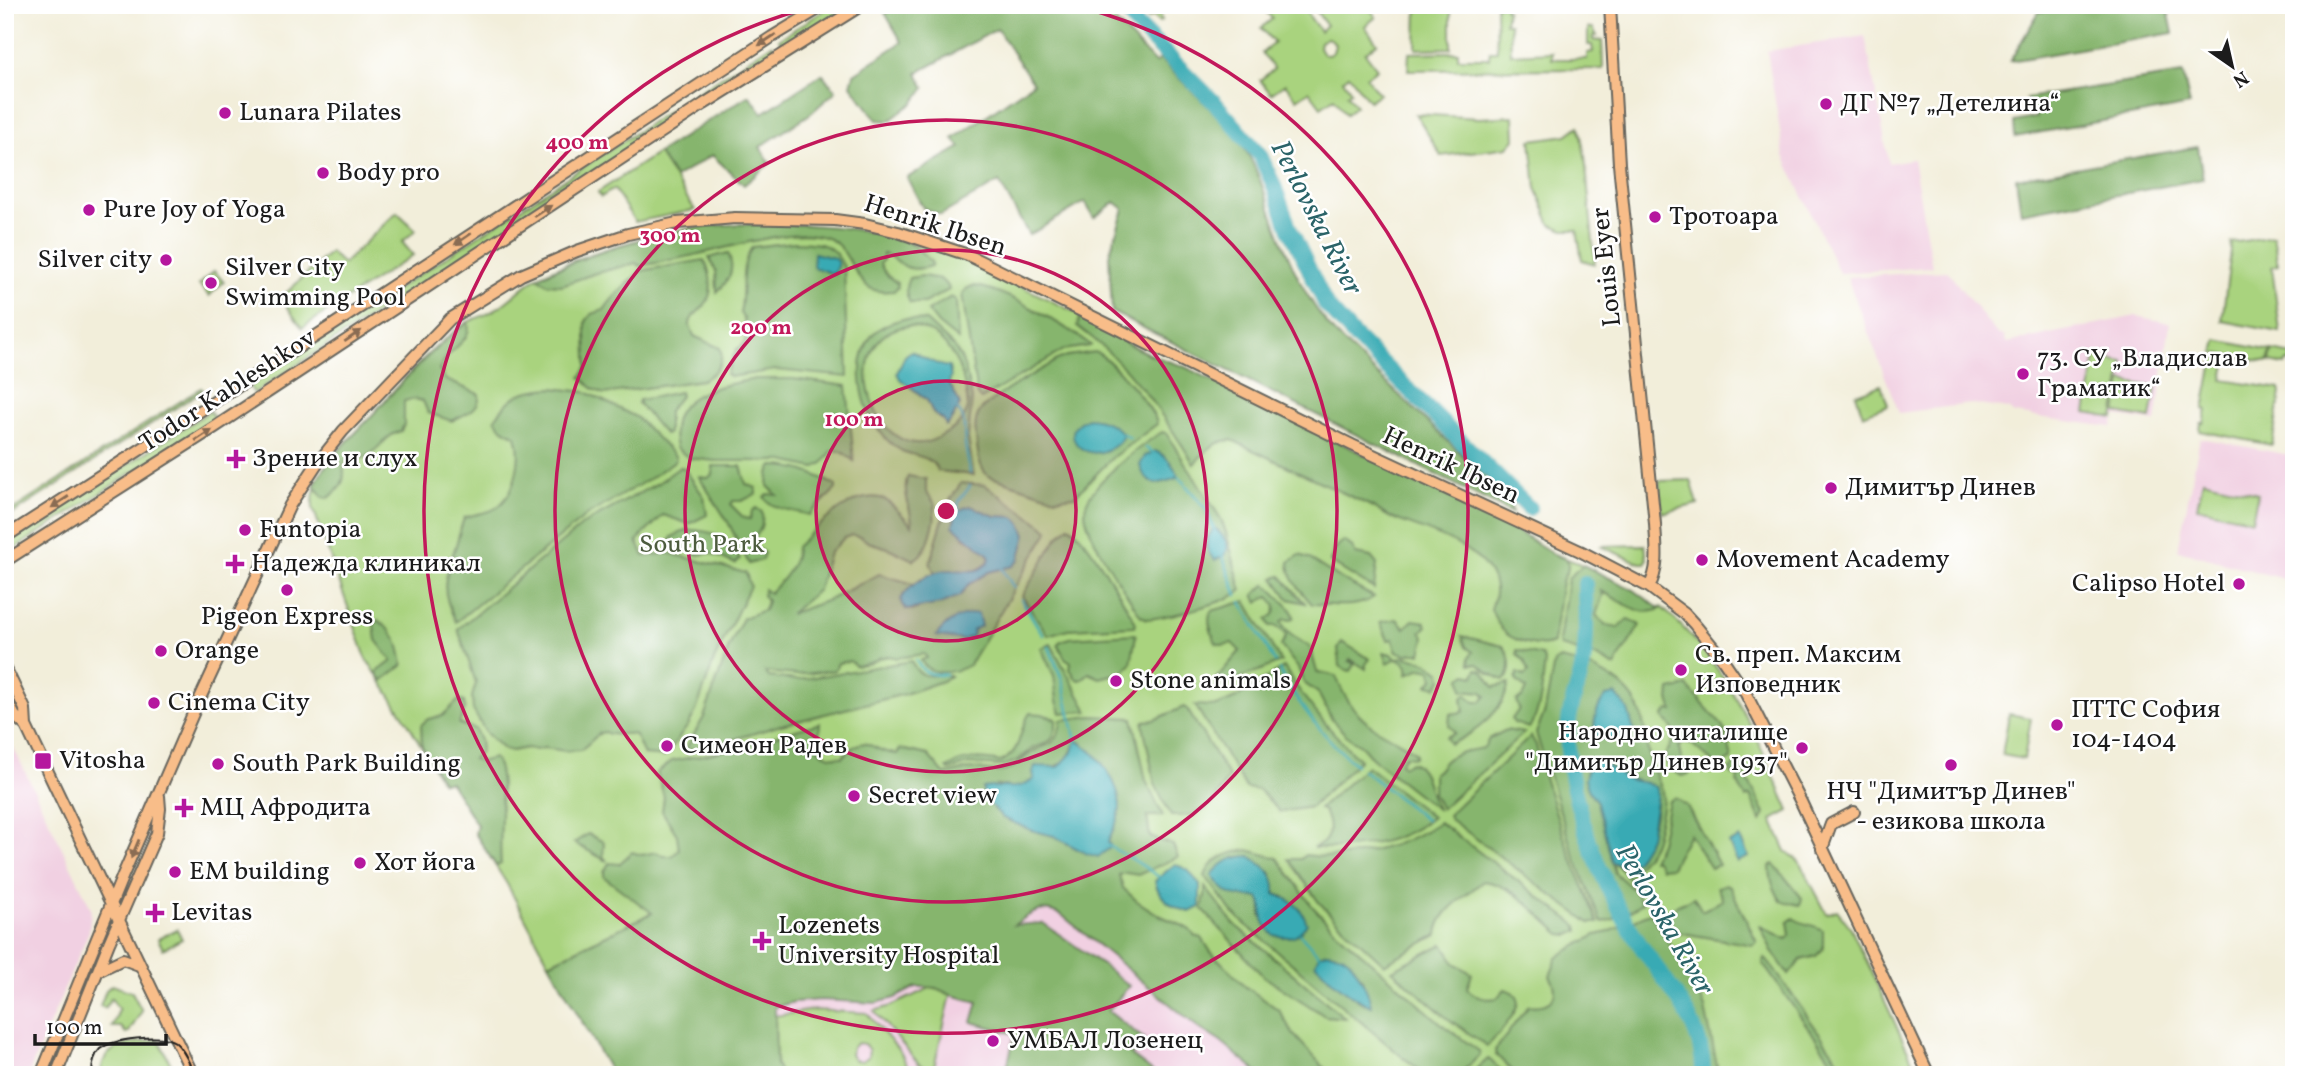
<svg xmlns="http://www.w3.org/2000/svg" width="2299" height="1080" viewBox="0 0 2299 1080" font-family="Vollkorn,serif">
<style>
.built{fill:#f1d0e2}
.green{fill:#a9d37e;stroke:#62784d;stroke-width:2;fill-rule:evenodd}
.forest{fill:#86b56d;stroke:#516844;stroke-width:2;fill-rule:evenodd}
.water{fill:#39aab4;stroke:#2a6368;stroke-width:2}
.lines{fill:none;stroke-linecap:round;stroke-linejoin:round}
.stream{stroke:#39aab4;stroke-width:2.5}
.river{stroke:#39aab4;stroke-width:16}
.major-casing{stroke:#67665e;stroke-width:14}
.major{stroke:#f8bd89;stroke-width:10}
.tram{stroke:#1c1c1c;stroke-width:2}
.oneway{fill:#8a6c52}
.ring{fill:none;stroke:#c2185b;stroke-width:3.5}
.poi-dot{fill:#b5179e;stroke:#fff;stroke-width:2.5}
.labels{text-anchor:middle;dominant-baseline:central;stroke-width:5;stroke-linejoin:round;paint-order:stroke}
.poi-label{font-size:26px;fill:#1c1c1c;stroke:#fff;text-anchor:start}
.street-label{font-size:26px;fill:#1c1c1c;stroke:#fff}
.park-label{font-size:26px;fill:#4d5c3e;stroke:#fff}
.water-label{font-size:28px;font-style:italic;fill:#2a6368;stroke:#fff}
.centre{fill:#c2185b;stroke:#fff;stroke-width:3.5}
.ring-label{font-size:21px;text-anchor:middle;font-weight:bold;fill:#c2185b;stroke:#fff;stroke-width:5;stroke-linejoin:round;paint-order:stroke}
</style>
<rect width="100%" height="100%" fill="#fff"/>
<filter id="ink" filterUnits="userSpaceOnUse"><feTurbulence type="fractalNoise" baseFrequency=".0143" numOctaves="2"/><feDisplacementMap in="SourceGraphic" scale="14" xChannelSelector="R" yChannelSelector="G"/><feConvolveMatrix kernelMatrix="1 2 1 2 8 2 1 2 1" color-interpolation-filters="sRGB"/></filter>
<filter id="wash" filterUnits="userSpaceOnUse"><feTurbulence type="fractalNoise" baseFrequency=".00686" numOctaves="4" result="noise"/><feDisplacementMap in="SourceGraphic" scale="28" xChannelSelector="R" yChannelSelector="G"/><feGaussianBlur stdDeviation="1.57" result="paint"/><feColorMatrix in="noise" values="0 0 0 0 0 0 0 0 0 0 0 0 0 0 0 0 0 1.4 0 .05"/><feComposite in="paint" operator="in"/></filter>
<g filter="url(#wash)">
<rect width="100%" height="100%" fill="#f2eeda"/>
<!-- built -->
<path class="built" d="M1865 36 1889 163 1913 159 1932 267 1839 273 1784 156 1767 51Z
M1947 271 1997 334 2004 336 2007 343 2136 316 2170 323 2156 422 2115 416 2112 427 2014 414 2008 409 1971 404 1899 413 1847 277Z
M2200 438 2294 456V582L2178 550Z
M5 730 91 908 89 931 28 1075H5Z
M1038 909 1053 910 1063 916 1199 1028 1221 1042 1261 1075H613L549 963 1012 926Z"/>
<!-- green -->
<path class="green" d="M833 5H852L784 47 779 39Z
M1137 5H1164L1166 10 1160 15 1162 20 1159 22 1153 16 1148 19Z
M1261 5H1301L1320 31 1326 25 1312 5H1367L1376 17 1365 26 1377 43 1365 53 1377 69 1366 77 1379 94 1369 101 1349 75 1343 80 1351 91 1347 94 1356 106 1346 114 1334 98 1321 107 1309 91 1297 99 1285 84 1271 94 1260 80 1274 69 1262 53 1274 43 1261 28 1272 19ZM1327 38 1332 40 1335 45 1333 52 1328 55 1323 54 1319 47 1320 42Z
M1417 5H1451V48L1416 49Z
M1496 5H1505V9L1507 10 1505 23H1510L1511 54 1552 52V59H1587V53L1593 52 1592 45H1588V28H1593L1597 36H1593V40L1602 41 1603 69 1408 70 1409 53 1458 52V58H1489L1490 51H1497Z
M772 44 778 51 254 393 249 386C424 272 597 157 772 44Z
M1416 114 1479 118 1514 116 1515 139 1508 147 1441 156Z
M1579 126 1585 156 1595 264 1582 260 1577 230H1564L1551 225 1536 188 1531 140 1567 135Z
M658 153 695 210 635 222 614 189 601 197 598 192Z
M397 212 416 230 402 242 413 255 302 328 281 298 330 252 343 264Z
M747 224C819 224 888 231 956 257 997 272 1037 295 1077 313 1110 329 1136 351 1171 362L1511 527 1554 554 1583 565 1634 590 1659 609 1661 607C1729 665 1754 732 1789 811L1772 820 1786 851 1799 861 1827 914 1837 910 1851 928 1919 1075H1261L1221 1042 1199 1028 1063 916C1040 903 1032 913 1012 926L815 834 549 963 507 884 475 833 477 825 450 782H442L408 723 366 658 313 508C310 472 344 445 367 421 389 396 411 368 436 347 446 338 458 327 470 321 478 317 487 315 494 310 511 301 524 284 541 275 605 243 676 228 747 224Z
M2273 236 2278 265 2272 267 2280 332 2222 321 2232 243Z
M214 271 224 282 209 296 199 285Z
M2217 340 2271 351 2268 362 2214 353Z
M2272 351 2293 355 2292 362 2287 361 2285 365 2270 362Z
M2096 357 2124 362 2114 418 2086 413Z
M2214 357 2227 359 2223 380 2280 389 2281 393 2272 445 2200 431 2201 423H2204L2207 410 2204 409Z
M2122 381 2156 387 2151 419 2116 413Z
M1881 385 1888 405 1863 415 1856 394Z
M201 388 203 390 5 519V515Z
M210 411 215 419 5 555V544Z
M1691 480 1698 504 1662 513 1659 481Z
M2203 480 2258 493 2252 520 2197 507Z
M1645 545 1647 560 1645 563H1640L1600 546Z
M2009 714 2031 718 2024 759 2002 755Z
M177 929 182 939 163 949 158 939Z
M112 985 132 992 142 1011 129 1032 126 1033 121 1027H112L119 1010 111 998 105 1008 100 1006 106 990Z
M930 988 943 990 951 995 933 1071 919 1064 874 1011 891 1006Z
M813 1010 867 1013 901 1053 910 1072 918 1075H781L776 1065 774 1016ZM857 1043 864 1044 869 1050 868 1057 862 1061 855 1060 851 1055 852 1048Z
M159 1040 176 1075H101C101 1042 134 1043 159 1040Z"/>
<!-- forest -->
<path class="forest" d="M902 5H1100L1155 63 1160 59C1189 90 1226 118 1248 154 1259 173 1265 194 1272 214 1289 260 1304 299 1338 337L1510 500 1512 513 1112 312 1109 255 1124 209 1115 202 1094 218 1085 202 1029 235 999 182 941 215 923 208 907 178 961 147 953 139 1033 83 997 29 917 73 925 88 913 103 889 121 877 120 851 85 854 74 902 42 885 13Z
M2087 5H2167L2173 33 2010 61 2039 12Z
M822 74 836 91 810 114 760 147 770 163 744 185 712 155 675 178 658 153 749 95 763 113Z
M2183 74 2190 105 2015 137 2014 122 2037 117 2026 98Z
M2198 147 2203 179 2021 213 2016 178Z
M747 224C793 224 841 224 887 236 893 238 902 238 907 242 915 247 926 255 932 263L931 266C901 275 904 260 883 254V260L880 263C883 273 889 277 897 283L898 287 894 291C889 291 883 292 878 291 853 287 852 247 827 238 796 226 736 246 704 253 683 258 661 262 640 266L636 263 596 273 562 285 547 284 538 277C590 254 642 236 698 227 714 225 731 225 747 224Z
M794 242C819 243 832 241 844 267L848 377 776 370 730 377 726 374 736 350 744 344 746 338 744 319 740 313C746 286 737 272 752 247Z
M728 253C736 269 729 281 717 292L716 271 709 258Z
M704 260C711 272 714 291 706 303 702 311 689 315 690 326 690 327 694 335 694 336L720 348C725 362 715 374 702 380L604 394 592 388 581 377C583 374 585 371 587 367 588 365 585 329 586 321L592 314 604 310C615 292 627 287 640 271Z
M923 276 940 279 948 286 949 290 924 303H910C906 295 904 286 909 278Z
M972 286C1001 286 1066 327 1091 345L1090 346 1064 350 981 399 977 396 962 294 966 289Z
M951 297 956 300 958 340 938 324 928 311Z
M1081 315C1099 323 1114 335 1130 345 1146 355 1165 360 1183 366L1433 488 1511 527 1553 554 1568 560V569L1562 581 1553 643C1545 647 1540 645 1531 644 1508 639 1500 632 1491 609 1493 602 1496 595 1495 588 1490 547 1420 529 1389 517 1385 515 1380 511 1375 508L1232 440C1215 440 1205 452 1194 464 1161 411 1127 362 1077 326Z
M903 319 926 321 954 347 961 358 966 372 972 399 968 438 974 475 938 471C931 455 916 457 902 451 895 447 887 441 882 434 861 409 851 360 874 333 882 325 892 322 903 319ZM908 326C940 327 959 358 965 387 967 397 970 408 964 417 958 427 949 432 939 437 876 473 831 336 908 326Z
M468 322C472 338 458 344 449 355 445 359 442 365 439 370L446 380 479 394C481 410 464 414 452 421L428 413 423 401 413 399 404 401V425L401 431C377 438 377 463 348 459L343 464C346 481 342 487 329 498L323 497 314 486C325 462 347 442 365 423 398 387 429 351 468 322Z
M1095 352C1108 355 1156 411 1157 424L1113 457 1075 496 1056 498 988 476C979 467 979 458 977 446 976 436 973 423 979 413 987 399 1040 371 1057 360L1067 356Z
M755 379H793L847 386 854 461 842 452 833 450 823 463 814 468 784 461H715L689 458 676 448C663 393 715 387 755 379Z
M553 388 586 392 636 417 675 456 676 460 649 479 586 516 456 622C441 592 443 581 454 551 458 540 460 529 464 518 474 513 487 514 496 508 516 494 523 457 516 436L503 429 495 419C511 393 524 390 553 388Z
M680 392 681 395 668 411V433L665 435 638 403 639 400Z
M1162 432 1166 433 1221 519C1230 540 1234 567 1242 590 1231 602 1164 618 1146 619L1140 615C1126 592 1085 535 1085 511 1084 487 1143 444 1162 432Z
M713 466H741L746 484 756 488V494L742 501H733L731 505 744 518 750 519 752 511 756 508 762 512C764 527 759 533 750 544L764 553 762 560 749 564 728 522 699 477 708 478 713 474Z
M773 466C797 466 816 474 836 486V489L809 515C794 510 773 511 764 497L768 494 777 495 768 486 769 473Z
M680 467 684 468 704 497 707 515 689 524 663 515 637 541 644 556 669 553 746 573 750 586 715 658 696 711 689 724 665 757 644 755 635 735C625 731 614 738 605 732L600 733 581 750 566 751 544 748 536 750 527 748 512 751 503 749 486 733 473 710 472 697 476 683 458 629 585 523 658 483Z
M908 476 926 479V491L936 505C932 513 936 514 934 522 931 536 926 555 913 560L888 548 868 542 861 537 852 535 844 538 829 553 818 590 790 614 831 599 879 574 914 584 903 595 907 610H914L960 596 968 585 989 572 1008 567 1019 560 1026 535 1014 517 995 516 970 506 964 537C974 542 986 548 990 559 978 579 953 569 935 573L930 563 947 505 961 483 985 485 1049 530 969 665C955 673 929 678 921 660L927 658 924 654 897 658 889 656 879 658 872 662 856 666 850 661 838 663 835 670 797 675 765 672 769 677 797 680 911 661C923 685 932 671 950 676L942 681 905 694 781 725 709 747 685 750 704 717 729 647 743 618 764 610 767 601 763 596 764 589 769 593C782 581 796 566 796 547 817 527 852 489 884 499 889 501 907 520 912 525 912 511 901 489 908 476Z
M1069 526C1087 535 1124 602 1136 623L1134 626 1068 629 1048 635 1022 596 1057 538Z
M686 530C712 530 728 535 740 559L735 564 711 553 698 555 680 548 670 541 672 537Z
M1344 541 1351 546 1356 554 1371 557 1377 564 1374 589 1330 562C1333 553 1335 546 1344 541Z
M1300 555 1308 558 1342 580 1374 597C1356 610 1332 604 1312 604 1301 591 1289 579 1289 562Z
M1583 565 1634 590 1660 609C1640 619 1619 599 1601 591L1603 595 1596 615 1605 625 1618 628 1628 619 1640 625C1632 640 1622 651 1615 667L1595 656 1560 646 1559 642 1568 578Z
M1281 576 1305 603 1289 599 1274 578Z
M1266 584 1291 609 1294 617 1291 620 1285 619 1281 622C1286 634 1299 640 1310 647L1317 672 1336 676C1344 698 1358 718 1378 730 1391 738 1405 743 1416 753L1415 757 1405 756 1400 763 1403 766 1411 762C1430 768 1426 795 1438 810L1373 759 1362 746 1348 737 1332 720 1318 693 1304 683 1298 668 1281 646 1286 637 1285 633 1275 626H1270L1267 619C1279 614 1278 605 1269 597L1258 602 1254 595Z
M1246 601 1281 662 1218 687 1216 679 1240 651 1232 643 1223 645 1216 643C1212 633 1206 621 1211 611Z
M1397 619 1405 628 1413 620 1425 622 1427 626 1421 632 1425 638 1421 653H1412L1407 655 1396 651 1393 639 1388 640 1380 622Z
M378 620C397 635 399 641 403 665L382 681 376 673 392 661 376 640 374 625Z
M1134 634 1136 635 1131 664 1123 672 1100 678 1089 673 1081 680 1076 679 1070 669 1071 662 1065 658 1058 645 1059 642 1069 638Z
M1462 636 1503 646C1511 655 1512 669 1507 678L1503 680 1489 673 1478 664H1470L1469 658 1473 652 1466 647Z
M1342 642 1370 659 1366 664V669L1350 659 1349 661 1355 664 1351 671 1346 670 1340 666 1338 649Z
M1051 644 1088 711 1061 713 1057 701 1054 676 1041 648Z
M1517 650 1542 656 1545 662C1542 683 1542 711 1529 728L1514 723 1512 719 1519 709 1516 701 1522 698 1526 689 1516 680 1517 673 1525 676 1528 672 1524 661 1517 654Z
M1384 653H1389L1397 658C1412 655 1429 662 1441 672L1442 680 1437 687 1428 685 1433 679 1431 670 1422 668 1407 674C1409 665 1404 660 1395 659L1388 663Z
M1560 659C1591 665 1630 681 1641 714 1645 727 1646 742 1649 756 1652 768 1659 779 1662 791 1665 805 1658 826 1655 839 1651 855 1635 864 1629 879L1615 863 1622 866 1636 861C1648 841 1663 807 1652 785 1633 781 1618 776 1603 762L1589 761 1586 764 1589 791 1597 802 1615 873 1633 889 1642 903C1631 912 1615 921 1601 922L1571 847 1536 733 1545 711 1554 662Z
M1284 667C1305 702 1330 731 1360 760L1311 807 1280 812 1259 790 1246 788 1195 705 1217 706 1236 698Z
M1477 669 1483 671 1494 687 1509 683C1504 711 1475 734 1450 744L1446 737 1455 733 1449 725 1450 714 1464 712 1462 698 1466 694 1475 702H1480L1486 696 1482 692 1463 690 1461 678 1467 674 1474 676Z
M1687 686 1720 723 1726 733 1732 759 1717 766 1693 745 1685 742 1679 747C1680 756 1681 763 1689 767L1690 773 1682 776C1671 771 1667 767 1665 755 1676 738 1678 731 1663 717L1668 710 1673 711 1669 700 1670 690Z
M459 700 464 702 465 708 459 724 475 729 480 740 481 751 473 759 479 762 494 758C507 772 498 841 501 864L496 866 475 833 477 825 450 782H442L422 747 421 725 428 719 442 716Z
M1184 707 1187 709 1229 777C1210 806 1208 817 1171 816L1155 784 1143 724 1144 721 1154 720Z
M1030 713 1042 714 1056 719V729L1052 739 1045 744 1033 748 1017 761 1003 766 970 764 949 770 947 768C965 757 980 758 1001 762 1025 748 1016 733 1030 713Z
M1091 716 1133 718 1146 781 1163 816H1147L1150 837 1173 845 1178 857 1138 875 1126 873 1119 875 1123 888 1137 901 1159 915 1188 928 1195 936 1202 938 1211 952 1246 987 1279 1010 1293 1034 1331 1075H1261L1221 1042 1199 1028 1063 916C1042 904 1032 912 1014 925L1043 923 1097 961 1129 986 1108 1011 1144 1039 1131 1055 1157 1075H1005L1015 1034 972 1022 978 1002 951 995 936 988 923 987H916L895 998 876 1003 821 1000 794 1002 775 1007 776 1065 781 1075H612L549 963 652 913 604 877V872L609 863 619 864 632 852 642 855 656 852 664 856H672L679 850 677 835 662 811 664 797 657 773 672 761 714 753 820 723 819 735 815 744C820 754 832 757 842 757 869 729 867 752 897 754L900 749 928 755 944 774C955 773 966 768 977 769 986 770 995 773 1004 771 1018 768 1024 755 1036 750 1054 743 1059 742 1061 720ZM1076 740 1082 743 1100 760 1114 829 1108 841 1085 853 1054 836 1031 830 1003 818 997 785C1013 788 1021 789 1034 779L1033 772C1057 767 1068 766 1076 740Z
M1506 730 1524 733 1441 809 1433 794V773C1441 770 1439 766 1445 761 1454 752 1472 750 1484 748L1489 739Z
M1531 736 1536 745 1542 771 1568 849 1598 923H1590L1561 902 1450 819 1448 815Z
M1736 764C1749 780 1756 794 1765 814L1761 821 1750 796 1746 798 1737 782 1738 778 1735 775H1732L1730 769Z
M1367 766 1432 817C1399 845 1354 849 1313 848 1331 842 1332 828 1324 811L1319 809Z
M1675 798 1687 806 1719 865 1711 868 1689 834 1671 867 1661 868 1656 860H1652L1660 842 1669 801Z
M1439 822 1578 926 1579 931 1570 935 1561 934C1536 914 1516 885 1483 881 1466 897 1439 909 1437 935L1384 964 1334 918 1318 901 1289 859H1301L1305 855C1348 862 1404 847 1439 822Z
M588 834 604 842 603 856 607 861 574 843Z
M1248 850 1278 858 1313 907 1334 929 1444 1026 1479 1051 1480 1055 1459 1075H1426L1399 1054 1253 931 1233 913 1205 876C1211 858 1230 852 1248 850ZM1235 857H1250L1272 874 1275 894 1285 897 1300 934 1283 937 1261 915 1263 905 1259 897H1250ZM1361 976 1371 1006 1359 1001 1330 979Z
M1774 864 1802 898 1800 905 1781 901C1774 889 1770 881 1770 866Z
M1726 884 1730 887 1757 942 1753 945 1676 932 1665 917 1666 911 1694 897 1702 911 1723 900 1717 887Z
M1205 887 1234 924 1345 1018 1325 1016 1263 976 1202 909 1205 895Z
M1649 913H1651L1695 983 1705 1008 1719 1075H1517L1496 1055 1495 1050C1507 1036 1517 1019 1529 1005 1550 1008 1562 996 1550 976L1557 958 1562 954 1596 935 1609 932Z
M1793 918C1803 925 1813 924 1823 930V949L1816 956 1801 960 1789 975 1772 951 1760 926 1787 939 1790 935 1788 922Z
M1443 944 1455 963 1472 974 1467 988C1475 998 1485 1000 1497 998L1505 989C1510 991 1517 993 1518 999 1520 1011 1496 1038 1487 1046L1447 1018 1392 970Z
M1765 958 1776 972 1849 1075H1842L1763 964Z
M1488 1059 1490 1060 1506 1075H1470Z"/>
<!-- water -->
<path class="water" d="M814 253 834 258 838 263 834 274 813 267Z
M911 351C924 357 934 365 949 367L951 378 949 382C952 391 957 395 960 405 954 412 954 420 946 426L944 421 933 413 927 400 900 379 897 373 905 356Z
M1088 418C1102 419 1113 423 1123 434 1121 442 1117 445 1109 449 1081 464 1056 429 1088 418Z
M1155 451C1168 456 1173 465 1179 477 1159 485 1147 489 1140 465L1145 456Z
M970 506 995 516 1014 517 1021 523 1026 535 1019 560 1013 566 989 572 968 585 960 596 940 604 907 610 902 605 901 599C910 584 931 570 949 570 965 569 980 577 990 559L989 555 953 526C955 514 958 509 970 506Z
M1214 528C1227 538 1236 553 1215 560 1203 549 1205 540 1214 528Z
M978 613 981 626 973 630 972 636 963 640 936 636C948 620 959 615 978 613Z
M1616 694 1628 710 1634 731 1629 737 1615 739 1599 738 1594 732C1594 718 1596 708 1606 696Z
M1076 740C1098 751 1125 789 1119 814 1117 823 1112 832 1108 841L1111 847 1098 857 1085 853 1054 836 1031 830 1003 818 983 797V788C1004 784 1015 793 1034 779L1033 772 1035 766 1059 767 1073 751Z
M1598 760C1608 764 1617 774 1628 779 1636 782 1645 781 1652 785 1657 787 1656 789 1657 795L1650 838 1636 861 1622 866 1612 862 1597 802 1589 791 1585 779 1589 761Z
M1740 838 1749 857 1737 862 1729 843Z
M1250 856C1265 866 1277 875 1275 894 1291 899 1303 908 1307 924 1297 938 1290 939 1274 935 1254 916 1268 914 1259 897 1235 898 1226 897 1212 875 1223 861 1232 857 1250 856Z
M1175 864 1188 870 1200 885V907L1190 912C1173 908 1158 898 1155 881Z
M1327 952C1331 953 1340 953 1344 956 1354 961 1371 996 1371 1006 1349 996 1331 981 1315 963L1319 955Z"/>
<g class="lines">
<!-- stream -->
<path class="stream" d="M957 409C967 419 963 430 965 443 966 453 969 463 970 473
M1123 434 1130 438
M1146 448 1154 453
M1179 477 1206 509 1214 529
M960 513C954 500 964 497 970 486
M1222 555 1237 595
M1000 565 1014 588
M1021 599 1043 635
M1241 602 1275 662
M1049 647 1062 679 1076 741
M916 660C922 674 932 675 946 675
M1279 670C1299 705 1325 739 1356 765
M1363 770 1426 820
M1109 846 1137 862 1159 877
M1300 934 1319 955"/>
<!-- river -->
<path class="river" d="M1121 5 1135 23 1215 103 1260 155 1274 186 1289 227 1326 305 1355 337 1529 508
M1585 584C1585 608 1588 634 1584 658 1582 676 1575 692 1571 709 1563 746 1571 783 1582 819 1594 859 1612 899 1634 935 1660 978 1706 1021 1703 1075"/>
</g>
</g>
<g filter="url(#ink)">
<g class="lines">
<!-- major casing -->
<g class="major-casing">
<path id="major" d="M1610 5 1619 164 1655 524C1656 547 1660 567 1649 587
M5 537 330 327 772 37 825 5
M5 561 215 427 704 104 862 5
M5 667 25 709 26 726
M5 697 15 716 26 726 193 1075
M1822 849 1831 824 1854 812
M98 971 123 959 139 965
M41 1075 123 875 195 709 274 539 290 505 316 465 343 431 450 319 521 275 577 251 628 234 677 223 735 218 835 220 865 224 898 232 968 255 1352 445 1580 551 1649 587 1685 614 1695 625 1722 658 1745 692 1802 804 1929 1075
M56 1075 109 943 157 833 160 809 159 796"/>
</g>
<!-- major -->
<use href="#major" class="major"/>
<!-- tram -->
<path class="tram" d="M92 1075C92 1066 93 1056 100 1049 111 1039 163 1033 175 1042 185 1050 189 1064 195 1075"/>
</g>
<!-- one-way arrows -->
<defs><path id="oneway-solid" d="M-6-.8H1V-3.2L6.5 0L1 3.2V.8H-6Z" transform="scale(1.75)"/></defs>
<g class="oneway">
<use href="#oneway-solid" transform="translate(767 40) rotate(147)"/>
<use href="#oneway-solid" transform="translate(543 211) rotate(-33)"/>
<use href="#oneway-solid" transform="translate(463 239) rotate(146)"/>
<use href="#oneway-solid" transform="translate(353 336) rotate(-34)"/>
<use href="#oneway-solid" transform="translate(204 435) rotate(-33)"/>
<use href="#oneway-solid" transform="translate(60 502) rotate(147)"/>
<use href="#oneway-solid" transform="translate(135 849) rotate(113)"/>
</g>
</g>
<!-- distance rings -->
<circle cx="946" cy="511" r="130" fill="#c2185b" fill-opacity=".12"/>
<g class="ring">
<circle cx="946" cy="511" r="130"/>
<circle cx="946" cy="511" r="261"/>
<circle cx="946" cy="511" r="391"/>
<path d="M1077 6A522 522 0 1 1 815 6"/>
</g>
<!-- markers -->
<g class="poi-dot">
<circle cx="1826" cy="104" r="7"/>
<circle cx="225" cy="113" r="7"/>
<circle cx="323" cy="173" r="7"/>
<circle cx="89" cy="210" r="7"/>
<circle cx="1655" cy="217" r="7"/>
<circle cx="166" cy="260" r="7"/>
<circle cx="211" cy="283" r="7"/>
<circle cx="2023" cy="374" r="7"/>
<path d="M232.5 448.5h7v7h7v7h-7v7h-7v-7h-7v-7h7z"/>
<circle cx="1831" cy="488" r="7"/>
<circle cx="245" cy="530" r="7"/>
<circle cx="1702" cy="560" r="7"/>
<path d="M231.5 553.5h7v7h7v7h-7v7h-7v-7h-7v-7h7z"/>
<circle cx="2239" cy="584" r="7"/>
<circle cx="287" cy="590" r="7"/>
<circle cx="161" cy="651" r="7"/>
<circle cx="1681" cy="670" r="7"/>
<circle cx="1116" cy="681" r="7"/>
<circle cx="154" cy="703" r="7"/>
<circle cx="2057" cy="725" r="7"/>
<circle cx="667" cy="746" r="7"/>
<circle cx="1802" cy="748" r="7"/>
<rect x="34" y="752" width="18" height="18" rx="3.5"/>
<circle cx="218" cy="764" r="7"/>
<circle cx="1951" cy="765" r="7"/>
<circle cx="854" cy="796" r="7"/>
<path d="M180.5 797.5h7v7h7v7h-7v7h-7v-7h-7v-7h7z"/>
<circle cx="360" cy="863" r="7"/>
<circle cx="175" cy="872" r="7"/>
<path d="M151.5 902.5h7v7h7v7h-7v7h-7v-7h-7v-7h7z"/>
<path d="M758.5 930.5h7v7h7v7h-7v7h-7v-7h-7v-7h7z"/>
<circle cx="993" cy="1041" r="7"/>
</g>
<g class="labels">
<!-- poi labels -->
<g class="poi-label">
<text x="1840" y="104">ДГ №7 „Детелина“</text>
<text x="239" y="113">Lunara Pilates</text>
<text x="337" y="173">Body pro</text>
<text x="103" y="210">Pure Joy of Yoga</text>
<text x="1669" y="217">Тротоара</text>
<text x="152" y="260" text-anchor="end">Silver city</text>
<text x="225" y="268">Silver City<tspan x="225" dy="30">Swimming Pool</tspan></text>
<text x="2037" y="359">73. СУ „Владислав<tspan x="2037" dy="30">Граматик“</tspan></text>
<text x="252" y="459">Зрение и слух</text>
<text x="1845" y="488">Димитър Динев</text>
<text x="259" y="530">Funtopia</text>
<text x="1716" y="560">Movement Academy</text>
<text x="251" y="564">Надежда клиникал</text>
<text x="2225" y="584" text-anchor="end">Calipso Hotel</text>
<text x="287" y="617" text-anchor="middle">Pigeon Express</text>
<text x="175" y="651">Orange</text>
<text x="1695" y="655">Св. преп. Максим<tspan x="1695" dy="30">Изповедник</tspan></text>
<text x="1130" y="681">Stone animals</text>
<text x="168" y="703">Cinema City</text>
<text x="2071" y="710">ПТТС София<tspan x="2071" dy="30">104-1404</tspan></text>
<text x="1788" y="733" text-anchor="end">Народно читалище<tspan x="1788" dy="30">"Димитър Динев 1937"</tspan></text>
<text x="681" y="746">Симеон Радев</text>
<text x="59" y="761">Vitosha</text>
<text x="232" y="764">South Park Building</text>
<text x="1951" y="792" text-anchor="middle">НЧ "Димитър Динев"<tspan x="1951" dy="30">- езикова школа</tspan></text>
<text x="868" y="796">Secret view</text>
<text x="200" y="808">МЦ Афродита</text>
<text x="374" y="863">Хот йога</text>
<text x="189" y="872">EM building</text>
<text x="171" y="913">Levitas</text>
<text x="778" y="926">Lozenets<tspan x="778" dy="30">University Hospital</tspan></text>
<text x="1007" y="1041">УМБАЛ Лозенец</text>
</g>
<!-- street labels -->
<g class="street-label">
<text transform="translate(935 226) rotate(18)">Henrik Ibsen</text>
<text transform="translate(1607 267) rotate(-96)">Louis Eyer</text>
<text transform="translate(228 391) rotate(-33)">Todor Kableshkov</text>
<text transform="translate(1451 466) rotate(25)">Henrik Ibsen</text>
</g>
<!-- park labels -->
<g class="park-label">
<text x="702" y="545">South Park</text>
</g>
<!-- water labels -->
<g class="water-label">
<text transform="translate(1316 218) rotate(63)">Perlovska River</text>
<text transform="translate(1664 920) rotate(60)">Perlovska River</text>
</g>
</g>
<circle cx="946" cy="511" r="10" class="centre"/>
<g class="ring-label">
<text x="577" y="149">400 m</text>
<text x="670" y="242">300 m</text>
<text x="761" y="334">200 m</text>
<text x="854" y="426">100 m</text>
</g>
<!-- margin -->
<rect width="2299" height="1080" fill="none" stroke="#fff" stroke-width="28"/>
<!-- north arrow -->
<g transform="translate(2232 66) rotate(146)" stroke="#ffffff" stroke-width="5" paint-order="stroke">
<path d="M0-5L12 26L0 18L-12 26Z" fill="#1c1c1c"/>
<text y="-10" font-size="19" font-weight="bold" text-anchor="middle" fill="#1c1c1c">N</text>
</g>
<!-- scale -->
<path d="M35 1034v10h131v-10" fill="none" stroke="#1c1c1c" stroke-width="3.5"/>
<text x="46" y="1034" font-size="21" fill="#1c1c1c" stroke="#ffffff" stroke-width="5" paint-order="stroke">100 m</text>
</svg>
